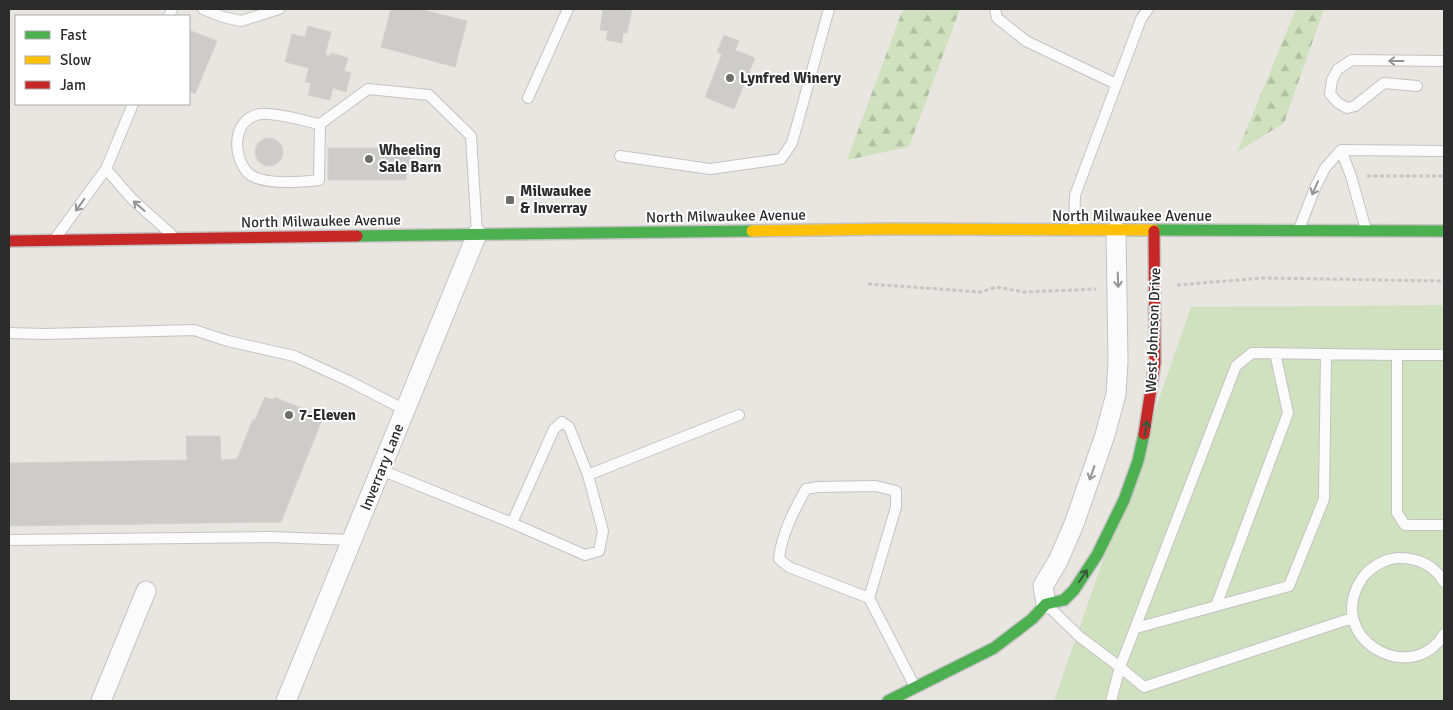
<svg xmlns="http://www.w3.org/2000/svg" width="1453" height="710" viewBox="0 0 1453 710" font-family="Signika,sans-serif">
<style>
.grass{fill:#cfe1be}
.forest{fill:url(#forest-firs)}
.building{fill:#ceccc9;stroke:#d4d1ce}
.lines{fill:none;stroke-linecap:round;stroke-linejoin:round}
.lane-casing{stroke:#c4c3c2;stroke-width:12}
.street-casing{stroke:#c4c3c2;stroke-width:21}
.fast-casing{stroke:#c4c3c2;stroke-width:14}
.slow-casing{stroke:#c4c3c2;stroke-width:14}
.jam-casing{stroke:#c4c3c2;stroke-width:14}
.path{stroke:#c7c7c6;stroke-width:3;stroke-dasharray:4 2.5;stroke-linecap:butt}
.lane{stroke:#fcfbfb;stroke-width:10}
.street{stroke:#fcfbfb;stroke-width:19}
.fast{stroke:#4caf50;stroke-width:11}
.slow{stroke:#ffc107;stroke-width:11}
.jam{stroke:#c62828;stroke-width:11}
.oneway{stroke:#949494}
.oneway2{stroke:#375a39}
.poi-dot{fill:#6e6d6c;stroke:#fff;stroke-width:2}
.labels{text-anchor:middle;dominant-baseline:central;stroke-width:4;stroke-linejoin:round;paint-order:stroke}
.poi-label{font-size:15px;font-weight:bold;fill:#2c2c2c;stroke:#fff;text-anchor:start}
.street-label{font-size:15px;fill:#2c2c2c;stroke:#fff}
</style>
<defs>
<pattern id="forest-firs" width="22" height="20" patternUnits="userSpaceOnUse" patternTransform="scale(1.25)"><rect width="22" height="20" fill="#cfe1be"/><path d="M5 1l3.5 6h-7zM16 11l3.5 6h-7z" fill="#b2c1a3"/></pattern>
</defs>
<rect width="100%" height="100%" fill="#e9e6e2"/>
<!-- grass -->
<path class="grass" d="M1444 305V701H1054L1191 307Z"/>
<!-- forest -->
<path class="forest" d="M903 9H960L909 147 847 160Z
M1296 9H1324L1284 123 1237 152Z"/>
<!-- building -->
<path class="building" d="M391 9H419L467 21 455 67 381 47Z
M603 9H632L627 33H623L622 43 606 40 608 31 600 30Z
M308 26 331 32 325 55 330 56 331 53 348 58 344 71 351 73 346 92 333 88 330 100 308 95 311 83 305 82 309 68 285 62 292 34 305 37Z
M189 30 217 41 195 94 189 91Z
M724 35 739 41 735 50 755 58 734 109 705 97 722 54 717 52Z
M255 152a14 14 0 1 1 28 0a14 14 0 1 1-28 0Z
M328 148H407V151H410L411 167 407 168 406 180H328Z
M265 397 273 400 274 397 314 413 313 416 322 420 281 522 9 526V463L187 460 186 436H220L221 460 237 459 253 419 255 420Z"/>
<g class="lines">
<!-- lane casing -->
<g class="lane-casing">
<path id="lane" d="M203 9 223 17 241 21 279 9
M995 9 997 18 1026 41 1116 84
M169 16 172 9
M1417 86 1384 83 1355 106 1347 108 1338 103 1330 94 1332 80 1338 69 1352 60 1444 61
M528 98 568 9
M320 124 319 180C302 182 262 186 248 173 232 156 232 119 260 114 275 112 304 121 320 124L368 89 429 95 471 136 477 233
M1341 150 1351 176 1366 230
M620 156 710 169 781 159 792 143 829 9
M106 169 132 199 171 234
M1074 229 1075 195 1141 19 1148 9
M1299 229 1315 188 1325 168 1341 150 1444 151
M57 236 106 169 133 104
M9 333 45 334 194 330 228 341 294 356 349 381 405 410
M1444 355H1397V513L1405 525H1444
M381 470 512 523 585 555 599 551 603 531 588 475 569 427 562 422 554 429 512 523
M588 475 739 415
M876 486 896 491V507L869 598 789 567 779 559C781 537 795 508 806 489L818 487Z
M9 540 270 537 352 540
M1444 582C1434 565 1418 558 1399 558 1386 558 1371 567 1363 577 1321 637 1411 689 1444 634
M869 598 915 687
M1048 606 1080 637 1120 667 1236 366 1252 353 1397 355
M1216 606 1288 413 1275 353
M1136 628 1289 586 1324 499 1326 354
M1111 701 1120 667 1144 687 1352 618"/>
</g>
<!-- street casing -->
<g class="street-casing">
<path id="street" d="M1046 604 1043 586 1058 561 1074 524 1105 435 1116 394 1118 361 1116 231
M101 701 146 591
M286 701 477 234"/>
</g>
<!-- fast casing -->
<g class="fast-casing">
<path id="fast" d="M1154 230 1444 231
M357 236 752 231
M888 701 994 648 1032 619 1046 604 1064 600 1074 590 1097 555 1124 500 1138 461 1144 434"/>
</g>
<!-- slow casing -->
<g class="slow-casing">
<path id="slow" d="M752 231 891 229 1154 230"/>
</g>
<!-- jam casing -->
<g class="jam-casing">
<path id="jam" d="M9 241 357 236
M1144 434 1155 363 1154 231"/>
</g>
<!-- path -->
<path class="path" d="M1367 176H1444
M868 284 981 292 996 287 1024 292 1096 289
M1177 285 1263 278 1444 281"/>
<!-- lane -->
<use href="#lane" class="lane"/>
<!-- street -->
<use href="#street" class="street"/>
<!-- fast -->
<use href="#fast" class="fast"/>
<!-- slow -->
<use href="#slow" class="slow"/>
<!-- jam -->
<use href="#jam" class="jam"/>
</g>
<!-- one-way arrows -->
<defs><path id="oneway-shaft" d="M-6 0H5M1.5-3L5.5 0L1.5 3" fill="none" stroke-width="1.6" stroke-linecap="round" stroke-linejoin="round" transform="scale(1.25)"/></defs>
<g class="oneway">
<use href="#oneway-shaft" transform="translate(1396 61) rotate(-180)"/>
<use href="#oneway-shaft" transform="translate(1315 188) rotate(114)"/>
<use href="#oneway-shaft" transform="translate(80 205) rotate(126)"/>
<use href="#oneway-shaft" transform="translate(139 206) rotate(-139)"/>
<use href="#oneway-shaft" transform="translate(1118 280) rotate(88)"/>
<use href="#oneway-shaft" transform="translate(1092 473) rotate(109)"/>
</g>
<g class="oneway2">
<use href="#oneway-shaft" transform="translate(1146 428) rotate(-80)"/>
<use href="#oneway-shaft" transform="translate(1083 576) rotate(-56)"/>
</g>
<!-- markers -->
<g class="poi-dot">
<circle cx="730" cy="78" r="5"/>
<circle cx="369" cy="159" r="5"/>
<rect x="505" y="195" width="10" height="10" rx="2.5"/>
<circle cx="289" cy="415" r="5"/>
</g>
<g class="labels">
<!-- poi labels -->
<g class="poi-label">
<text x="740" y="78">Lynfred Winery</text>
<text x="379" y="150">Wheeling<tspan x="379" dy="17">Sale Barn</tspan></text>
<text x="520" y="191">Milwaukee<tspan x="520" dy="17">&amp; Inverray</tspan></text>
<text x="299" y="415">7-Eleven</text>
</g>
<!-- street labels -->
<g class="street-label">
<text transform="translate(726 216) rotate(-1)">North Milwaukee Avenue</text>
<text x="1132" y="216">North Milwaukee Avenue</text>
<text transform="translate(321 221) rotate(-1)">North Milwaukee Avenue</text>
<text transform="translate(1153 330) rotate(-88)">West Johnson Drive</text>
<text transform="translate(382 467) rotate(-68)">Inverrary Lane</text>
</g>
</g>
<!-- border -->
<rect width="1453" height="710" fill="none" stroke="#2c2c2c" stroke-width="20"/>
<!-- legend -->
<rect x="15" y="15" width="175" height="90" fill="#ffffff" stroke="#ababab"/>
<rect x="25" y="31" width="25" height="8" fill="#4caf50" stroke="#ababab"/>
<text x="60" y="40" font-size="15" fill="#2c2c2c">Fast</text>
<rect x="25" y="56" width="25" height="8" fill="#ffc107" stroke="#ababab"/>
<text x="60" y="65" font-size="15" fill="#2c2c2c">Slow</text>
<rect x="25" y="81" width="25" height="8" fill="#c62828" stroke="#ababab"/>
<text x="60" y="90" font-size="15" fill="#2c2c2c">Jam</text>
</svg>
